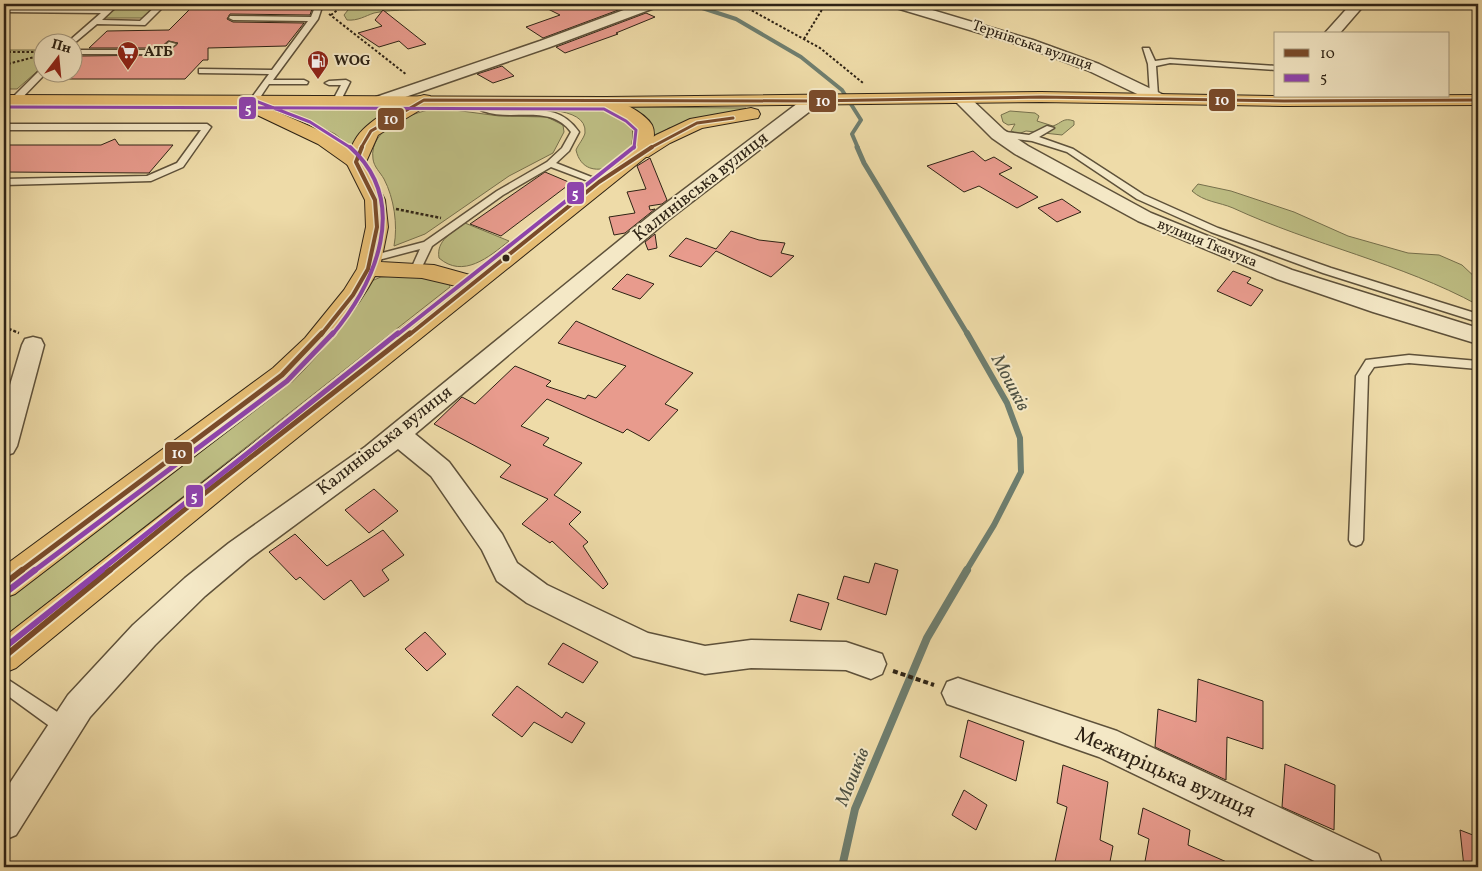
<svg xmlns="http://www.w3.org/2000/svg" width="1482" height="871" viewBox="0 0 1482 871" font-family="Vollkorn,serif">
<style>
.green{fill:#bebe84;stroke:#76704c}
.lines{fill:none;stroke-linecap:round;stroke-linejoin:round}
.stream-far3{stroke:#6e7e6f;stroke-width:4}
.stream-far2{stroke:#6e7e6f;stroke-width:5}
.stream-far1{stroke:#6e7e6f;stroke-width:6}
.stream{stroke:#6e7e6f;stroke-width:8}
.building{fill:#e89b8d;stroke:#2e2315}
.lane-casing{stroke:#5e513a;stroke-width:3}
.street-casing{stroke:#5e513a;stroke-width:3}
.primary-casing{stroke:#2e2315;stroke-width:2}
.highway-casing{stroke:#2e2315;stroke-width:2}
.path-far2{stroke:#2e2315;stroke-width:2;stroke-dasharray:2.5 2;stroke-linecap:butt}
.path-far1{stroke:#2e2315;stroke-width:2.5;stroke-dasharray:3 2;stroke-linecap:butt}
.path{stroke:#2e2315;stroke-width:4;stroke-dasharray:5 3;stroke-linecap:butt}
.lane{fill:#f4e8c6;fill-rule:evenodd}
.street{fill:#f4e8c6;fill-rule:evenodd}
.primary{fill:#e7be74;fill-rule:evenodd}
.highway{fill:#e7be74;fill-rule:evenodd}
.bus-1-far3-casing{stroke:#f4e8c6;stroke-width:5.5}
.bus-1-far2-casing{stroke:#f4e8c6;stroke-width:7}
.bus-1-far1-casing{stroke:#f4e8c6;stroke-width:9}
.bus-1-casing{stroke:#f4e8c6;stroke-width:10}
.bus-2-far3-casing{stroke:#f4e8c6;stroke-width:5.5}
.bus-2-far2-casing{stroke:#f4e8c6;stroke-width:7}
.bus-2-far1-casing{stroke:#f4e8c6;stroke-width:9}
.bus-2-casing{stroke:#f4e8c6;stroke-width:10}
.bus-1-far3{stroke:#7a4b2a;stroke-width:3}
.bus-1-far2{stroke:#7a4b2a;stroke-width:4}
.bus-1-far1{stroke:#7a4b2a;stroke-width:5}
.bus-1{stroke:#7a4b2a;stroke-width:6}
.bus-2-far3{stroke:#8e44ad;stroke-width:3}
.bus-2-far2{stroke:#8e44ad;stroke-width:4}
.bus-2-far1{stroke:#8e44ad;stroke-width:5}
.bus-2{stroke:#8e44ad;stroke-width:6}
.bus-dot{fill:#2e2315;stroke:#f4e8c6;stroke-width:2}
.labels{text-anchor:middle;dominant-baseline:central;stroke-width:4;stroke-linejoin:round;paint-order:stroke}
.far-street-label{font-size:15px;fill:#2e2315;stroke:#f4e8c6}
.far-poi-label{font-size:15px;font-weight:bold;fill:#2e2315;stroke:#f4e8c6;text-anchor:start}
.street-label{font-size:18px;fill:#2e2315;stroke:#f4e8c6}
.water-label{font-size:19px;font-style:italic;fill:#4e5142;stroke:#f4e8c6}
.near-street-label{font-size:21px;fill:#2e2315;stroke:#f4e8c6}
.line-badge{stroke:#f4e8c6;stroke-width:2}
.badge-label{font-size:14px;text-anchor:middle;font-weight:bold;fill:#fff}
</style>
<rect width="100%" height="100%" fill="#eedba8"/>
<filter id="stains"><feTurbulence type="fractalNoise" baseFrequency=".004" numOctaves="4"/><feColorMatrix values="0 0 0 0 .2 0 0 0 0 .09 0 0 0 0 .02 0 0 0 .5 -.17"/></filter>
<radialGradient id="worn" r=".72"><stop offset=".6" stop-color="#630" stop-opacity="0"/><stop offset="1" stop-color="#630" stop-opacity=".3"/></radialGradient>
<!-- green -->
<path class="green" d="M121 4H157L142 18H105Z
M351 4H444L443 7C420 12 396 8 374 13 365 16 358 21 347 20L344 15 352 5Z
M4 50H42V67L17 89H4Z
M507 106 600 108C683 132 588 203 576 150 578 145 584 138 585 133 588 104 526 110 507 109Z
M627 107 746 108 744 112 669 128 653 138Z
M279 108H398L362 130 352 148 335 134Z
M439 108 499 116 547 117 563 125 564 132 553 153 509 176 425 234 394 246C398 225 394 198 384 179 380 172 374 167 373 159 368 127 416 111 439 108Z
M1010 111 1035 113 1039 116 1037 121 1053 126C1062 123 1063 117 1074 121V125L1062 135 1026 131 1018 134 1011 131 1015 124 1008 125 1003 122 1001 115Z
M1198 184 1231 191 1294 212 1348 236 1408 253 1439 255 1462 265 1478 280V305C1401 263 1313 245 1233 208 1219 202 1204 202 1192 191Z
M465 223 509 241C489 257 463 279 439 258 436 240 452 233 465 223Z
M412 275 449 283 450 287 4 637V593L177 463 369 282 381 277Z"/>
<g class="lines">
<!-- stream-far3 -->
<path class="stream-far3" d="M690 4 736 19 801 57 842 90 861 120 852 134 858 148"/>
<!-- stream-far2 -->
<path class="stream-far2" d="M857 147 864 163 968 335"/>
<!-- stream-far1 -->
<path class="stream-far1" d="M966 571 994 525 1021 472 1020 438 1007 403 967 333"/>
<!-- stream -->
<path class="stream" d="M842 867 855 809 927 638 967 570"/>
</g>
<!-- building -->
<path class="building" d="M195 4H222L220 6 238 8 312 9 310 15 230 14 227 19 233 22 304 23 286 46 208 48V60H203L185 79H56L62 72H72V63L80 56 164 55 178 43 168 41 160 48H89L107 31 169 30Z
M538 4H625L629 6 543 38 526 27 560 15Z
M383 10 426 44 408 49 399 41 379 47 358 33 382 26 375 20Z
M646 13 655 17 616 33 618 34 565 53 556 47Z
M502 66 514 76 493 83 477 74Z
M115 139 119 145H173L149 173 4 172V145H101Z
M973 151 985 161 994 157 1012 168 999 174 1038 197 1017 208 979 186 964 192 927 166Z
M650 158 667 200 662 204 649 206 650 210 655 209 625 233 614 235 609 217 635 213 627 192 646 189 637 166Z
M545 172 571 183 501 236 470 224Z
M1062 199 1081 212 1057 222 1038 208Z
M731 231 759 240 785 243 781 253 794 256 771 277 716 251 701 267 669 256 686 238 716 249Z
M655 234 657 248 648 250 645 242Z
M1233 271 1251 278 1247 283 1263 290 1251 306 1217 291Z
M627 274 654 284 640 299 612 289Z
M576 321 693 373 665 404 678 410 649 441 627 429 623 433 547 399 521 426 549 438 543 445 582 463 554 495 581 512 569 524 588 542 583 546 608 584 603 589 552 541 550 543 522 524 548 499 500 477 511 465 434 424 462 397 475 404 515 366 551 381 546 386 585 399 588 395 596 398 626 366 558 343Z
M374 489 398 511 369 533 345 510Z
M383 530 404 555 382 570 389 580 364 597 351 580 324 600 300 577 296 580 269 552 295 534 327 566Z
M875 563 898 570 886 615 837 599 844 576 869 583Z
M798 594 829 603 821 630 790 621Z
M425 632 446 654 427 671 405 649Z
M563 643 598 662 583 683 548 664Z
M1198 679 1263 701V749L1227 737 1226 780 1155 747 1158 709 1196 722Z
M517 686 562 718 566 712 585 723 572 743 534 722 522 737 492 715Z
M968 720 1024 741 1016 781 960 757Z
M1285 764 1335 785 1334 830 1282 807Z
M1063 765 1108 782 1100 840 1113 846 1109 867H1066L1055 862 1067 807 1057 803Z
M964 790 987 805 976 830 952 815Z
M1143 808 1190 830 1188 845 1238 867H1144L1149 839 1138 834Z
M1460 830 1478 837V867H1464Z"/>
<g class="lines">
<!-- lane casing -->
<g class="lane-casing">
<path id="lane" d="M111 4H119L102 20 140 21 158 4H166L145 25 97 24 72 45V42L69 41 101 13 4 12V8L105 9Z
M234 4H323L318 19 273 80H304L308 82 307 84H269L257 102H254L250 100 269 74 199 73V69H202L272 70 308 21 233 20 229 18 230 16 311 17 315 7 238 6Z
M169 42 176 44 163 54H72V50H161Z
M1143 48H1149L1155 61 1170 59 1276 66V70L1170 63 1156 66 1158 95 1154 97 1150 95 1148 64Z
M40 70 47 72 18 102H12V98Z
M346 80 350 82 341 100 334 102 333 100 341 85H329L325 83 329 81Z
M469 99C478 98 485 107 494 108 526 114 557 100 579 132L569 151 556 163 604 182 602 184H596L551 167 503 195 432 246 420 271H412L411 269 420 249 371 262 367 261V257L424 242 497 191 547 162 562 148 571 132C550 103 512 122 483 111 478 109 473 105 469 103Z
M4 124H207L211 127 183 167 151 181 4 185V179L147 176 177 163 201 130H4Z
M1047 126 1054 128 1039 137 1073 149 1144 195 1218 228 1331 268 1478 314V322L1323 273 1211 232 1137 199 1067 152 1032 141 998 137 994 134 998 131 1029 135Z
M1409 355 1478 361V369L1409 363 1374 367 1368 376 1363 540 1361 544 1356 546 1351 544 1349 540 1356 376 1366 360Z
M4 677 71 721 73 727 71 733 65 735 59 733 4 693Z"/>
</g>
<!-- street casing -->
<g class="street-casing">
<path id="street" d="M640 4H659L657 7 550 47 388 103H376L374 100 376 97 540 41Z
M891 4H912L1033 40 1099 64 1168 97 1170 100 1168 103H1156L1087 70 1023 46 893 7Z
M1351 4H1365L1339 34H1324Z
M963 95 969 97 1004 130 1028 146 1151 213 1292 270 1478 328V344L1373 312 1277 279 1138 221 1015 154 992 138 957 103 955 100 957 97Z
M812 96 818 97 820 101 818 105 667 221 415 434 449 462 502 534 517 563 547 585 648 633 705 646 751 640 846 642 882 654 886 664 882 674 871 679 846 670 751 668 705 674 633 656 527 603 497 581 482 550 431 476 398 449 249 559 205 596 155 645 90 717 16 835 4 840V792L68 695 133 625 185 578 229 543 365 447 653 213 806 97Z
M33 337 41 339 44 345 17 446 13 453 4 456V405L22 345 25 339Z
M958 678 1117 731 1378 854 1383 867H1327L1099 757 947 704 942 693 947 682Z"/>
</g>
<!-- primary casing -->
<g class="primary-casing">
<path id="primary" d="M424 95 430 96 433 100 430 104 378 135 366 162 385 200 388 227 381 262 434 265 470 275 632 150 634 128C623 119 604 113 597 102L600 98C612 95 646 113 652 125 656 133 653 144 651 153L235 488 16 668 4 673V637L456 286 422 278 375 276C353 316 323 350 291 382L15 594 4 598V566L273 368 305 338 344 290 357 269 366 227 365 200 346 162C349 155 351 146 355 140 365 121 404 100 424 95Z"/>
</g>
<!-- highway casing -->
<g class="highway-casing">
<path id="highway" d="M1041 92 1276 96 1478 95V105L1284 106 1041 102 606 107 264 106 332 136 363 158 366 162 363 166H349L318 144 238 106 4 105V95L606 97Z
M751 108 758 110 760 114 758 118 702 128 670 143 648 157H634L631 153 656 135 690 119Z"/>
</g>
<!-- path-far2 -->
<path class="path-far2" d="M740 4 820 48 863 83
M329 14 407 75
M331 15 345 4
M804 39 823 8 819 4
M4 52H42
M4 65 42 55"/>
<!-- path-far1 -->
<path class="path-far1" d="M396 209 441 218
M4 327 19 333"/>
<!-- path -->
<path class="path" d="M893 671 934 685"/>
<!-- lane -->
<use href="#lane" class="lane"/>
<!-- street -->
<use href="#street" class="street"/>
<!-- primary -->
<use href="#primary" class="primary"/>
<!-- highway -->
<use href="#highway" class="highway"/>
<!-- bus-1-far3 casing -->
<g class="bus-1-far3-casing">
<path id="bus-1-far3" d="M361 148 371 131 424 100 812 101 1041 97 1284 101 1478 100
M650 148 697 123 733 118"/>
</g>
<!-- bus-1-far2 casing -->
<g class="bus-1-far2-casing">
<path id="bus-1-far2" d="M321 335 353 295 368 269 377 227 375 200 356 162 362 147
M409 335 599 182 652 147"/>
</g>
<!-- bus-1-far1 casing -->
<g class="bus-1-far1-casing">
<path id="bus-1-far1" d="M21 571 282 375 322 333
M109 571 205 493 410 333"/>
</g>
<!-- bus-1 casing -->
<g class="bus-1-casing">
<path id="bus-1" d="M4 584 22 570
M4 657 110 570"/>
</g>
<!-- bus-2-far3 casing -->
<g class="bus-2-far3-casing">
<path id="bus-2-far3" d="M253 100 310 122 351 148
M4 107 604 109 626 121 636 130 634 148"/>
</g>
<!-- bus-2-far2 casing -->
<g class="bus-2-far2-casing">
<path id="bus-2-far2" d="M332 335C376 282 411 202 350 147
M397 335 634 147"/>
</g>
<!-- bus-2-far1 casing -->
<g class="bus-2-far1-casing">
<path id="bus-2-far1" d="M34 571 287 381 333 333
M100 571 398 333"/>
</g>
<!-- bus-2 casing -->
<g class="bus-2-casing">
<path id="bus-2" d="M9 590 35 570
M4 648 102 570"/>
</g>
<!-- bus-1-far3 -->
<use href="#bus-1-far3" class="bus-1-far3"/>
<!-- bus-1-far2 -->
<use href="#bus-1-far2" class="bus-1-far2"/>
<!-- bus-1-far1 -->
<use href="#bus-1-far1" class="bus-1-far1"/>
<!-- bus-1 -->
<use href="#bus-1" class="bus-1"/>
<!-- bus-2-far3 -->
<use href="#bus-2-far3" class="bus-2-far3"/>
<!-- bus-2-far2 -->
<use href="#bus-2-far2" class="bus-2-far2"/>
<!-- bus-2-far1 -->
<use href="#bus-2-far1" class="bus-2-far1"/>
<!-- bus-2 -->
<use href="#bus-2" class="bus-2"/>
</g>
<!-- icons -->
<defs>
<g id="supermarket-pin" transform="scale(1.125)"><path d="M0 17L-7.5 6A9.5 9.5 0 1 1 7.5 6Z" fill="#8f2418" stroke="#f4e8c6"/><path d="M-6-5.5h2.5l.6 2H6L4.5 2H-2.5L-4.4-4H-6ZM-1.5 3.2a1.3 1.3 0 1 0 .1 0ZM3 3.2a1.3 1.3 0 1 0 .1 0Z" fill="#fff"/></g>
<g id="fuel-pin" transform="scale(1.125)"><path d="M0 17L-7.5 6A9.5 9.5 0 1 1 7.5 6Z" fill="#8f2418" stroke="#f4e8c6"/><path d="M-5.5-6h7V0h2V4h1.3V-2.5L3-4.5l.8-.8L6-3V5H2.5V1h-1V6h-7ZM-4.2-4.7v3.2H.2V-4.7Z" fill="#fff"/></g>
</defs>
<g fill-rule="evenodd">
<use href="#supermarket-pin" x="128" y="52"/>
<use href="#fuel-pin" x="318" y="61"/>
</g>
<!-- markers -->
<circle class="bus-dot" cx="506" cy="258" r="4.5"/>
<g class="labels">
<!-- far-street labels -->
<g class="far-street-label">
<text transform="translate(1032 46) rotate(19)">Тернівська вулиця</text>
<text transform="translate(1207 244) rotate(22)">вулиця Ткачука</text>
</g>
<!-- far-poi labels -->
<g class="far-poi-label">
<text x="144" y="52">АТБ</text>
<text x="334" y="61">WOG</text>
</g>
<!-- street labels -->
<g class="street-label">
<text transform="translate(701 187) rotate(-38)">Калинівська вулиця</text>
<text transform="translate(385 441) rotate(-38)">Калинівська вулиця</text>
</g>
<!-- water labels -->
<g class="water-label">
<text transform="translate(1010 383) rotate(62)">Мошків</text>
<text transform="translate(853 777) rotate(-68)">Мошків</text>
</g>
<!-- near-street labels -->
<g class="near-street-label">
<text transform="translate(1165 773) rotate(24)">Межиріцька вулиця</text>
</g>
</g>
<g class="line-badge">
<rect x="1208" y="88" width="28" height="24" rx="5" fill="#7a4b2a"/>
<rect x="808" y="89" width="29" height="24" rx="5" fill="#7a4b2a"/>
<rect x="238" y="96" width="19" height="24" rx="5" fill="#8e44ad"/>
<rect x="377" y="107" width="28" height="24" rx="5" fill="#7a4b2a"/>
<rect x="566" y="181" width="19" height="24" rx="5" fill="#8e44ad"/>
<rect x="164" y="441" width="29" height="24" rx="5" fill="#7a4b2a"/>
<rect x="185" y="484" width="19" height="24" rx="5" fill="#8e44ad"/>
</g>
<g class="badge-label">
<text x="1222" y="105">10</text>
<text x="823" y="106">10</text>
<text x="248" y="113">5</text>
<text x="391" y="124">10</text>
<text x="575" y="198">5</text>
<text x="179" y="458">10</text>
<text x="194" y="501">5</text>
</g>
<!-- margin -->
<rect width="1482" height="871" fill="none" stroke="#eedba8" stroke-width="20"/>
<rect x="5" y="5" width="1472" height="861" fill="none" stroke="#2e2315" stroke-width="2.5"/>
<rect x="10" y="10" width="1462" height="851" fill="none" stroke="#2e2315"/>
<!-- legend -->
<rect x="1274" y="32" width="175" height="65" fill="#f4e8c6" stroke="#a5997f"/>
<rect x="1284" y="49" width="25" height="8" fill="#7a4b2a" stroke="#a5997f"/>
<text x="1320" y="58" font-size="15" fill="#2e2315">10</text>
<rect x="1284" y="74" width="25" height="8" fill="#8e44ad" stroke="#a5997f"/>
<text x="1320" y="82" font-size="15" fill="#2e2315">5</text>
<!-- north arrow -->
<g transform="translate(58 58) rotate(16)"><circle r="24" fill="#f4e8c6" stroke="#a5997f"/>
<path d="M0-4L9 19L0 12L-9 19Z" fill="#8f2418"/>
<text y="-8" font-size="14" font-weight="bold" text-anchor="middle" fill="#2e2315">Пн</text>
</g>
<rect width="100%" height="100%" filter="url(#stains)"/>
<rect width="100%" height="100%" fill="url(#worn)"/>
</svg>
